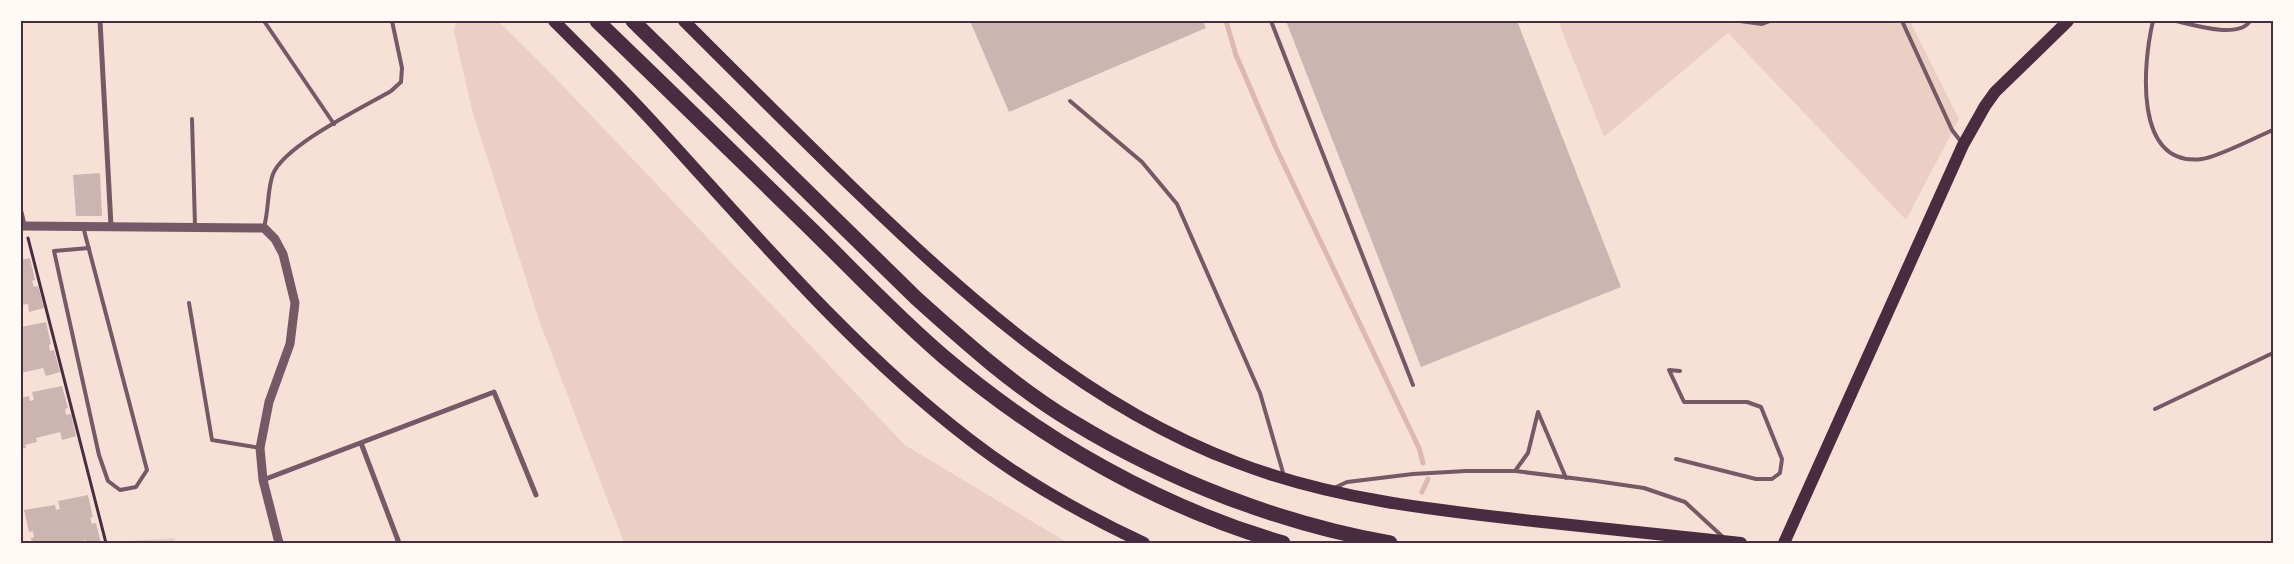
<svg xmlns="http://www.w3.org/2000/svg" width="2294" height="564" viewBox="0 0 2294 564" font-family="Karla,sans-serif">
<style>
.green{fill:#ebcfc5}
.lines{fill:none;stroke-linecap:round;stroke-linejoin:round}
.stream{stroke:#dcb8b0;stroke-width:5}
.building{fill:#ccb4b1}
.path{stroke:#4a2c40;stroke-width:3}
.service{stroke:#755966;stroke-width:4}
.minor{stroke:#755966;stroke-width:5}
.tertiary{stroke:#755966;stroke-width:9}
.primary{stroke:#4a2c40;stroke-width:12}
.motorway{stroke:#4a2c40;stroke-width:15}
.neatline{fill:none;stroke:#4a2c40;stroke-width:2}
</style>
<rect width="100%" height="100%" fill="#f7e1d7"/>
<!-- green -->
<path class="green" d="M456 21H498L545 67 905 445 1068 543H624L540 323 472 110 454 32Z
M1558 21H1910L1959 119 1906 220 1728 33 1604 137Z
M174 538 175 543 111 542Z"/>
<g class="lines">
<!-- stream -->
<path class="stream" d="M1226 21 1236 55 1276 148 1419 448 1423 463
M1422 492 1428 479"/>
</g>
<!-- building -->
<path class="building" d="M970 21H1203L1206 28 1009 112Z
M1286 21H1517L1621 287 1421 367Z
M100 173 102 216H76L73 175Z
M30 258 35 280 32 281 34 287 38 286 44 308 29 312 28 304 21 305V260Z
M46 322 51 344 49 345 50 351 54 350 60 372 46 376 43 368 21 373V327Z
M62 386 68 408 65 409 66 415 71 414 76 436 62 440 60 432 36 438 37 442 25 445 26 448 21 449V398L29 396 30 401 34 400 32 392Z
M88 495 93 517 90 518 92 524 96 523 101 543H86V540L76 543H32L31 538 34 537 33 531 29 532 24 510 55 505 56 510 60 509 58 501Z"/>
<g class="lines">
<!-- path -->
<path class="path" d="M28 238 106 543"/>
<!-- service -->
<path class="service" d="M264 21 334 124
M1271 21 1413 385
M1740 21 1762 24 1770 21
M1902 21 1952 130 1962 143
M2153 21C2143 63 2133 168 2202 159 2218 157 2256 137 2273 130
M2176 21C2193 25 2239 39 2250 21
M1070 101 1142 162 1177 204 1260 393 1284 476
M192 119 195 226
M83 226 86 238 147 470 136 487 120 490 108 481 99 455 54 251 89 248
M264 227C269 210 267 190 273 174 285 145 362 108 391 91L401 82 402 68 392 21
M189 303 212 440 260 448
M2155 409 2273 353
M1538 412 1566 478
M1676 459 1756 479H1772L1780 473 1782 459 1761 407 1747 402H1684L1669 370 1680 371
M1515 471 1528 453 1538 412
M1334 488 1347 482 1413 474 1466 471H1515L1596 481 1644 488 1685 502 1724 538"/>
<!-- minor -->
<path class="minor" d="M100 21 111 226
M21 212 24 225
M361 443 399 543
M263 480 494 392 536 495"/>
<!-- tertiary -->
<path class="tertiary" d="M21 226 264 228 275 239 283 254 295 303 290 344 269 402 260 448 263 480 279 543"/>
<!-- primary -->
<path class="primary" d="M554 21C586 53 618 84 649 118 751 229 849 347 969 439 1023 481 1082 514 1144 543
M684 21C741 78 797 134 855 190 968 299 1088 407 1238 463 1332 499 1433 510 1533 521 1602 528 1672 536 1741 543
M1784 543 1963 145 1985 106 1995 92 2068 21"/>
<!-- motorway -->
<path class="motorway" d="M597 21C668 89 738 158 808 226 853 270 896 316 944 357 1042 440 1159 507 1283 543
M633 21 916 298C966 343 1016 388 1073 422 1170 481 1279 523 1390 543"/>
</g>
<!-- border -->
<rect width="2294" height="564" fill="none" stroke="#fffaf5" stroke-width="45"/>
<rect x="22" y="22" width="2250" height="520" class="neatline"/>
</svg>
